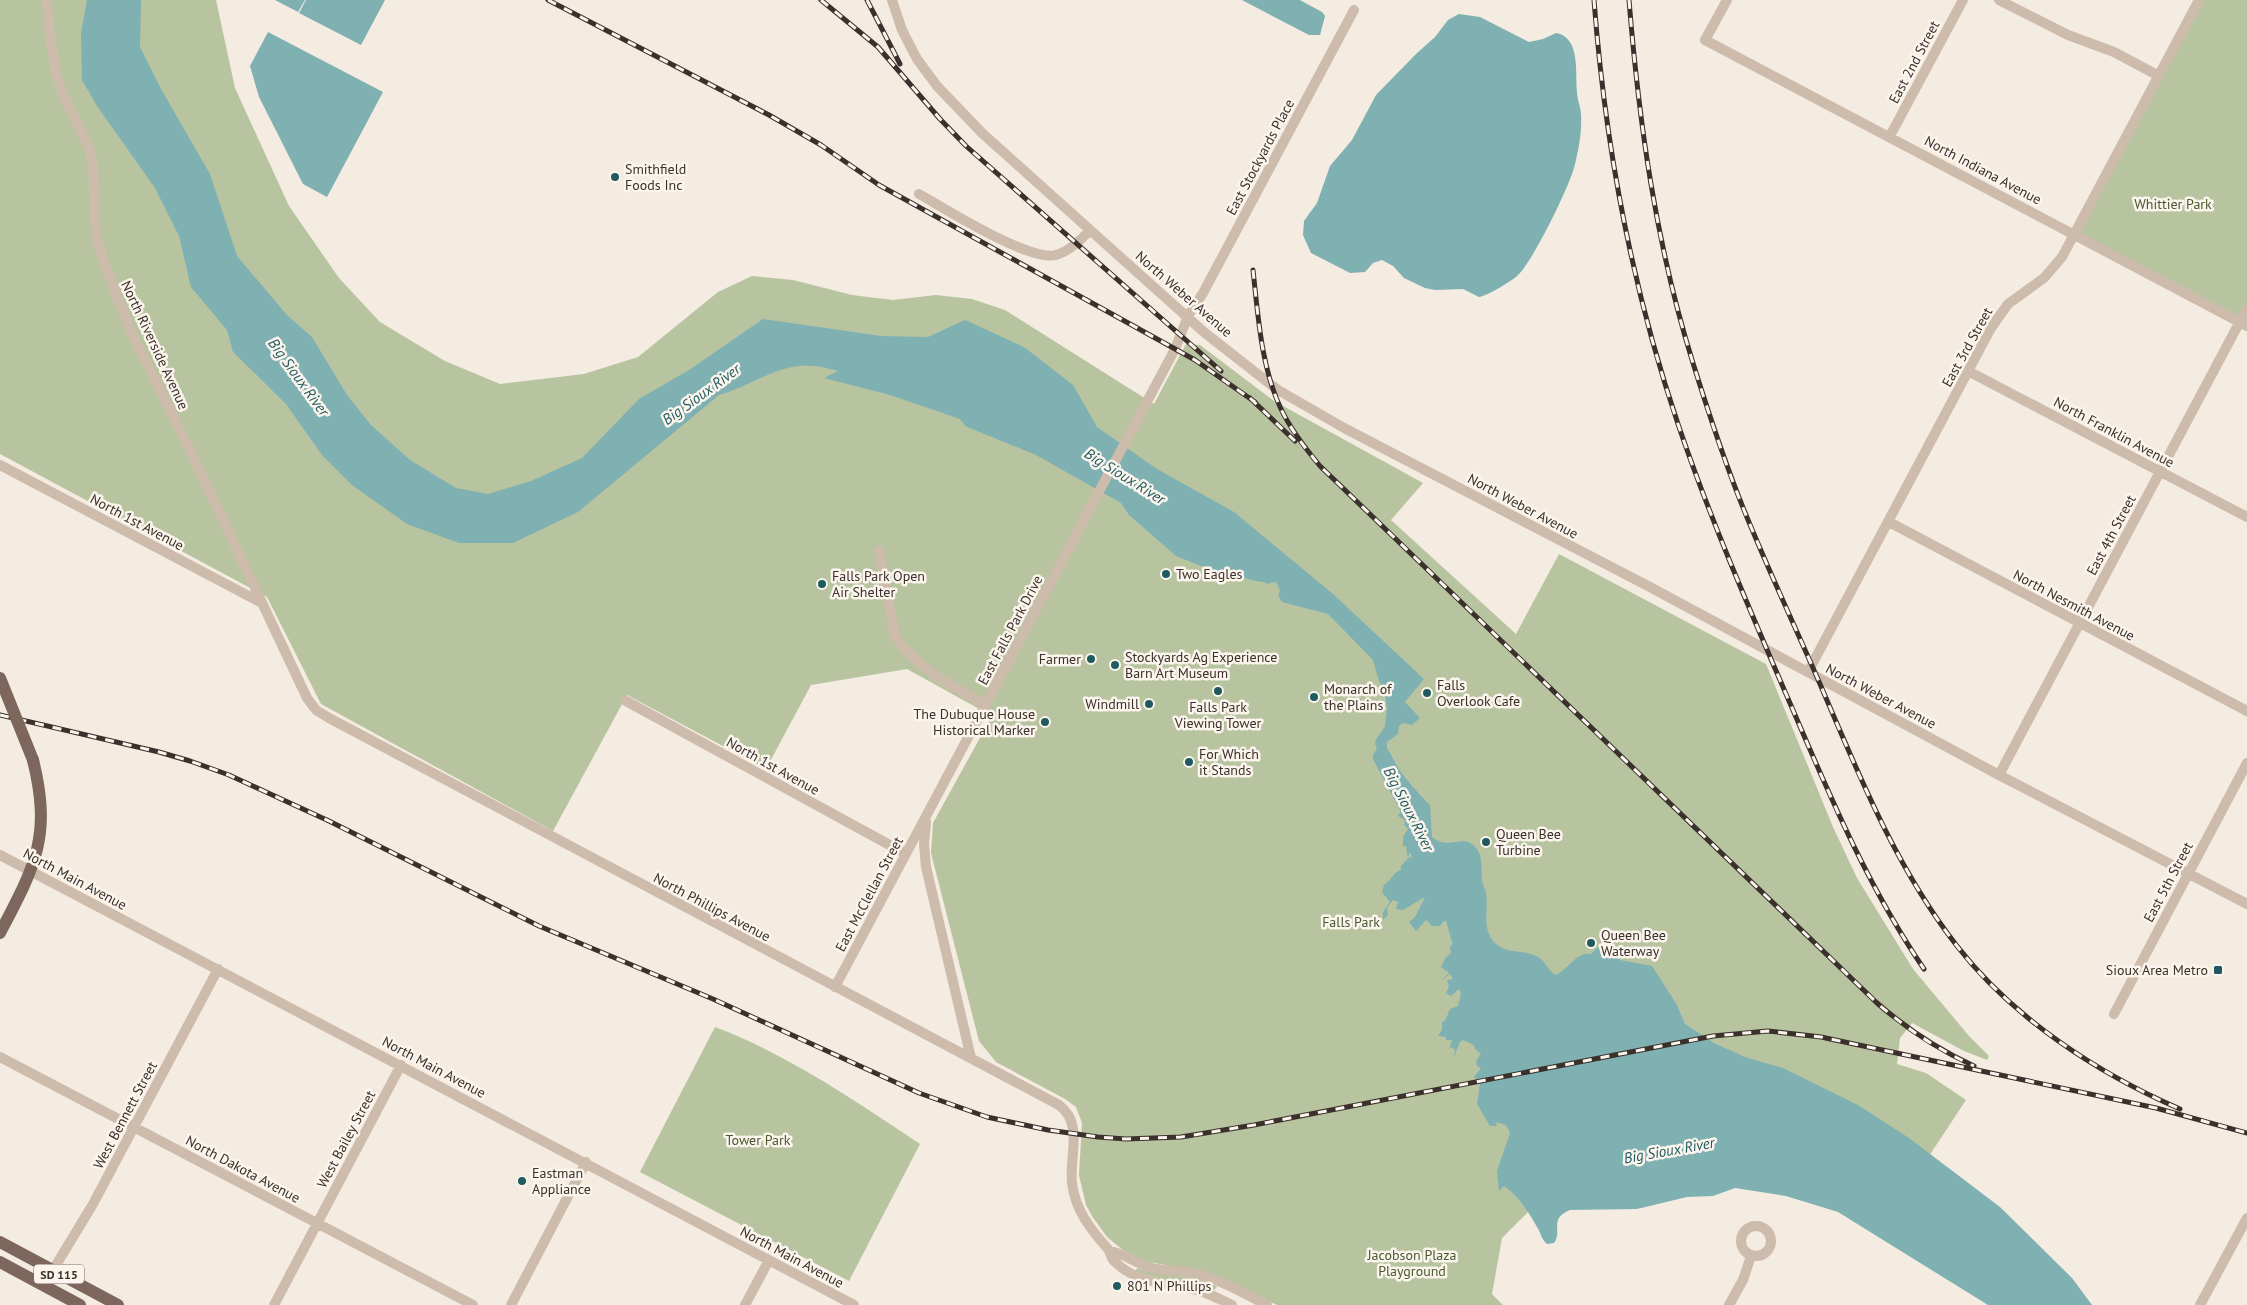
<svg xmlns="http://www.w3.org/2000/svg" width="2247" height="1305" viewBox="0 0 2247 1305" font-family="'PT Sans',sans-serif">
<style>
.green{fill:#b8c4a0}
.water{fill:#7fb0b2}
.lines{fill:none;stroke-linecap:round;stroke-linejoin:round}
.river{stroke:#7fb0b2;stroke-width:18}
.minor{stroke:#cdbbac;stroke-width:10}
.major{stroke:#7d675c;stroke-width:12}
.rail-casing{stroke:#3b302b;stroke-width:5}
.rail{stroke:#fbf5ee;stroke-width:3;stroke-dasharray:9;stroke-linecap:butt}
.major-bridge{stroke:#7d675c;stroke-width:12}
.poi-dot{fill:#1f5a5e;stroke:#fbf5ee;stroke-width:2}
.labels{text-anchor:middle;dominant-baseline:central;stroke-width:5;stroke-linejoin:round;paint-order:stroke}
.shield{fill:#fbf5ee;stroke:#756b66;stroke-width:1}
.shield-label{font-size:12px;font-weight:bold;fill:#3b302b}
.street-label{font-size:14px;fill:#3b302b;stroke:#fbf5ee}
.poi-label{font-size:14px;fill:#3b302b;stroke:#fbf5ee;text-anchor:start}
.park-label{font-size:14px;fill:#4a5a2e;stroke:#fbf5ee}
.water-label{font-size:15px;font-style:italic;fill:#1f5a5e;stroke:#fbf5ee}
</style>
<rect width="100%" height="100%" fill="#f4ebe1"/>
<!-- green -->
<path class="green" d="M0 0H216L235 88 289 206 339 278 380 322 445 361 500 384 584 374 638 357 718 292 752 276 793 280 852 295 893 300 936 295 972 299 1005 310 1154 404 1186 344 1200 345 1274 401 1423 483 1391 520 1516 634 1559 554 1766 664 1833 827 1857 878 1913 969 1969 1036 1989 1056 1987 1060 1964 1051 1912 1023 1900 1038 1897 1064 1926 1073 1966 1100 1890 1215 1797 1175 1539 1201 1502 1238 1492 1294 1503 1305H1277L1212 1274 1144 1261 1123 1250 1107 1237 1092 1216 1086 1205 1079 1175 1082 1123 1076 1107 1065 1099 996 1062 979 1041 931 853 933 823 992 716 907 669 811 685 766 769 627 695 553 831 321 704 267 597 0 454Z
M2198 0H2247V308L2240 322 2075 234Z
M715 1027C787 1054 857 1102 920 1144L849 1281 640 1172Z
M1137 1268C1157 1276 1205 1275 1217 1287L1212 1292 1147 1275 1136 1271Z"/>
<!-- water -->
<path class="water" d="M87 0H141L140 47 161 89 210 174 237 256 287 315 312 337 347 395 371 425 410 460 456 488 488 494 531 481 582 458 639 399 689 370 763 319 881 336 928 337 965 320 1024 347 1073 385 1097 427 1157 469 1234 512 1333 594 1424 679 1405 702 1420 718 1412 725 1403 723 1399 726 1398 734 1387 742C1383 756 1420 795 1430 805L1432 837C1451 852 1463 831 1477 849 1483 858 1481 868 1482 879 1482 884 1485 888 1486 893 1489 910 1481 927 1494 942 1506 955 1522 949 1536 956 1545 960 1548 970 1555 975 1569 970 1575 952 1591 954L1603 943 1620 960 1652 966 1677 1005 1685 1024 1714 1043 1745 1057 1783 1068 1858 1105 1909 1138 2000 1207 2072 1278 2092 1305H1988L1838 1212 1786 1196 1735 1188 1713 1196 1687 1197 1637 1209 1570 1210C1548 1219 1563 1231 1554 1243L1547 1244C1541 1239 1541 1233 1537 1227 1530 1214 1517 1194 1504 1186L1499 1191 1497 1171 1510 1133 1506 1125 1496 1122 1497 1126H1490L1477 1104 1480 1083 1474 1077 1481 1068 1477 1066 1476 1061 1481 1054 1475 1049 1474 1045 1463 1040 1460 1042 1453 1059 1455 1050 1451 1047 1449 1049 1452 1040H1446V1037L1438 1036 1442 1030V1022L1445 1021 1450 1009 1458 1006 1461 994 1459 989 1451 996 1446 993 1449 987 1447 980 1453 979 1450 974 1442 980 1449 973 1441 967 1446 957 1451 953 1450 947 1464 929 1451 920 1444 921 1440 926H1432L1426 920 1416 931 1409 922 1415 917 1425 897 1403 910 1396 909 1398 902 1393 900 1387 908 1388 915 1383 920V912L1390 902 1382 892 1384 885C1392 880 1394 871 1401 870V866L1409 857 1411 858 1412 855 1409 853V857L1407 854 1406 846H1403V837L1408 829 1404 825 1405 820 1398 816C1410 795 1411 796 1395 776H1391L1383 762 1374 761 1377 751 1375 741 1385 726 1387 709 1385 692 1379 681 1373 660 1328 614 1282 602 1278 595 1280 591 1277 583 1274 582 1267 584 1265 582H1261L1216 572 1176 556 1129 515 1121 503 1036 455 965 426 960 419 890 395 824 378 838 371C827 368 811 364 799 366 771 369 746 388 719 395L578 512 513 543H459L407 524 352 485 322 455 286 404 233 352 227 330 191 287 179 236 155 188 97 106 82 80 81 33Z
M275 0H305L298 12Z
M306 0H385L361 45 299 13Z
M1242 0H1300L1322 12 1325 16 1320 35H1309Z
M1459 14 1480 17 1529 42 1543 39 1556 33C1581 37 1575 74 1577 92 1577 100 1581 107 1581 115 1582 131 1579 148 1575 164 1571 184 1533 261 1518 275 1512 281 1487 296 1479 297L1463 289 1435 290 1425 288 1404 278 1393 266 1382 260 1373 263 1365 272 1350 273 1311 253 1303 235 1304 221 1317 203 1330 166 1352 140 1376 95 1416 54 1435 37 1448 20Z
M268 32 383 92 327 197 303 184 259 97 250 66Z"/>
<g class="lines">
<!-- river -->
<path class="river" d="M1382 757 1417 823
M1449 899 1464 951V959"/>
<!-- minor -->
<path class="minor" d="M47 0 50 37 56 73 63 95 90 150 93 164 96 237 105 266 131 332 189 448 307 698 316 710 329 718 1059 1105C1084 1124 1069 1155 1072 1183 1075 1210 1091 1230 1108 1249 1111 1253 1111 1259 1115 1262 1139 1285 1171 1283 1201 1291 1211 1295 1222 1300 1232 1305
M892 0 902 30 917 59 937 86 982 133 1205 333 1278 390 1346 429 1650 587 1999 775 2247 904
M1727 0 1705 40 2247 326
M1999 0 2068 35 2114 52 2159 76
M1890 136 1963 0
M919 194C946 209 1029 262 1056 255 1070 251 1081 240 1090 230
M1968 371 2247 517
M0 465 262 603
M1889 522 2247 711
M879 551 895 636C917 669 952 686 986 705
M1808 672 1991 328 2008 304 2044 278 2062 257 2199 0
M626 701 906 854
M1999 775 2247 308
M926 822 924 844 926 867 971 1058
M0 855 854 1305
M835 987 1175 349 1188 316 1203 293 1354 10
M2114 1014 2247 763
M0 1057 473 1305
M1741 1241a15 15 0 1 1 30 0a15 15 0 1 1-30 0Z
M1109 1251C1125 1253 1136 1264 1152 1268 1168 1272 1185 1270 1201 1275 1224 1281 1246 1295 1267 1305
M53 1270 93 1204 218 969
M274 1305 401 1065
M511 1305 586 1162
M745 1305 769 1260
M1729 1305 1743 1280 1751 1256
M2200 1305 2247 1218"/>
<!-- major -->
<path class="major" d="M0 933C35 866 52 837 33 760
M0 1242 118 1305
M0 1262 80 1305"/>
<!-- rail casing -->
<g class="rail-casing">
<path id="rail" d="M548 0 769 115 821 145 879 185 1195 360 1255 402
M821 0 878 47 940 119 966 146 1221 371
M867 0 900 64
M1594 0C1605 145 1632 289 1679 427 1709 515 1746 601 1783 687 1825 784 1864 881 1924 969
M1629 0C1639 123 1656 245 1693 363 1711 421 1730 479 1754 534 1774 582 1796 629 1817 677 1857 770 1894 865 1957 946 2013 1018 2097 1073 2180 1109
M1253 270C1258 315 1261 367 1281 409 1291 430 1305 448 1320 466L1877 1003C1907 1029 1937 1049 1974 1066
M1250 398 1295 441
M0 715 159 752 190 761 229 775 329 821 539 926 713 999 919 1093 987 1117 1048 1130 1098 1137 1126 1139 1181 1137 1254 1125 1713 1036 1768 1031 1821 1037 2156 1108 2247 1133"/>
</g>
<!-- rail -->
<use href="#rail" class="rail"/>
<!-- major-bridge -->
<path class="major-bridge" d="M0 678 33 760"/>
</g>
<!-- markers -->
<g class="poi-dot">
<circle cx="615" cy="177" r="5"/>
<circle cx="1166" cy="574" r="5"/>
<circle cx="822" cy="584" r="5"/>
<circle cx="1091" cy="659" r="5"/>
<circle cx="1115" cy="665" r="5"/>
<circle cx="1218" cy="691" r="5"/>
<circle cx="1427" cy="693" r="5"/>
<circle cx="1314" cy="697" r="5"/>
<circle cx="1149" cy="704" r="5"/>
<circle cx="1045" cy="722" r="5"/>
<circle cx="1189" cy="762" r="5"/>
<circle cx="1486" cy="842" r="5"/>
<circle cx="1591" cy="943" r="5"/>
<rect x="2213" y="965" width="10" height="10" rx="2.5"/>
<circle cx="522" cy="1181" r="5"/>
<circle cx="1117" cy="1286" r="5"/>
</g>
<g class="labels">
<!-- shield labels -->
<rect class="shield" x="34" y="1264.5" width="50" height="19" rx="4"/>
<g class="shield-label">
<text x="59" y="1274">SD 115</text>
</g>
<!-- street labels -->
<g class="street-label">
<text transform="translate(1914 62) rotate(-62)">East 2nd Street</text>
<text transform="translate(1260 157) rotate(-62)">East Stockyards Place</text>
<text transform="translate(1983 170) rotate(28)">North Indiana Avenue</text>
<text transform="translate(1184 294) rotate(41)">North Weber Avenue</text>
<text transform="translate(155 345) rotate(65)">North Riverside Avenue</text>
<text transform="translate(1967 347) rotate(-61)">East 3rd Street</text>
<text transform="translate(2114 432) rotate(28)">North Franklin Avenue</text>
<text transform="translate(1523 506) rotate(28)">North Weber Avenue</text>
<text transform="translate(137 522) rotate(28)">North 1st Avenue</text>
<text transform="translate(2111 535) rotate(-62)">East 4th Street</text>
<text transform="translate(2074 605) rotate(28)">North Nesmith Avenue</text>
<text transform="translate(1010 630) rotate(-62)">East Falls Park Drive</text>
<text transform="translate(1881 696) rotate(28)">North Weber Avenue</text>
<text transform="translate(773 766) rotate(29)">North 1st Avenue</text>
<text transform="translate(75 879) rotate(28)">North Main Avenue</text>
<text transform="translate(2168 882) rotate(-62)">East 5th Street</text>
<text transform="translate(869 894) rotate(-62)">East McClellan Street</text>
<text transform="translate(712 907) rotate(28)">North Phillips Avenue</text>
<text transform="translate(434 1067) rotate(28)">North Main Avenue</text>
<text transform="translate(125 1115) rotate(-62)">West Bennett Street</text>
<text transform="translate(346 1139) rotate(-62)">West Bailey Street</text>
<text transform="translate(243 1169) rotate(28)">North Dakota Avenue</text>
<text transform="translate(792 1257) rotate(28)">North Main Avenue</text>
</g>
<!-- poi labels -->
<g class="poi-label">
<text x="625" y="169">Smithfield<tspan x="625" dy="16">Foods Inc</tspan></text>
<text x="1176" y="574">Two Eagles</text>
<text x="832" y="576">Falls Park Open<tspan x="832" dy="16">Air Shelter</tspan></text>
<text x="1125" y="657">Stockyards Ag Experience<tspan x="1125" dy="16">Barn Art Museum</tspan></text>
<text x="1081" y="659" text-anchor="end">Farmer</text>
<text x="1437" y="685">Falls<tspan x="1437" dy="16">Overlook Cafe</tspan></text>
<text x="1324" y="689">Monarch of<tspan x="1324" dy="16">the Plains</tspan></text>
<text x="1139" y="704" text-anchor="end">Windmill</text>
<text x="1218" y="707" text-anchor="middle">Falls Park<tspan x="1218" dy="16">Viewing Tower</tspan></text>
<text x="1035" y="714" text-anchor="end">The Dubuque House<tspan x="1035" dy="16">Historical Marker</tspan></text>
<text x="1199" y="754">For Which<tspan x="1199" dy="16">it Stands</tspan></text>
<text x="1496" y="834">Queen Bee<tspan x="1496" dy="16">Turbine</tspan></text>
<text x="1601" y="935">Queen Bee<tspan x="1601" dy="16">Waterway</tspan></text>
<text x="2208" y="970" text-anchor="end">Sioux Area Metro</text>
<text x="532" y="1173">Eastman<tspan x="532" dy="16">Appliance</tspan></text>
<text x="1127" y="1286">801 N Phillips</text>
</g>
<!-- park labels -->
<g class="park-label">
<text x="2173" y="204">Whittier Park</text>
<text x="1351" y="922">Falls Park</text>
<text x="758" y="1140">Tower Park</text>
<text x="1412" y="1255">Jacobson Plaza<tspan x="1412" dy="16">Playground</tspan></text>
</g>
<!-- water labels -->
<g class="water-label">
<text transform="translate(299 377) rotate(54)">Big Sioux River</text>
<text transform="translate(701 394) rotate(-36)">Big Sioux River</text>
<text transform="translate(1125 476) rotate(32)">Big Sioux River</text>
<text transform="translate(1409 809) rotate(63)">Big Sioux River</text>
<text transform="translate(1669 1150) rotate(-10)">Big Sioux River</text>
</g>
</g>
</svg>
